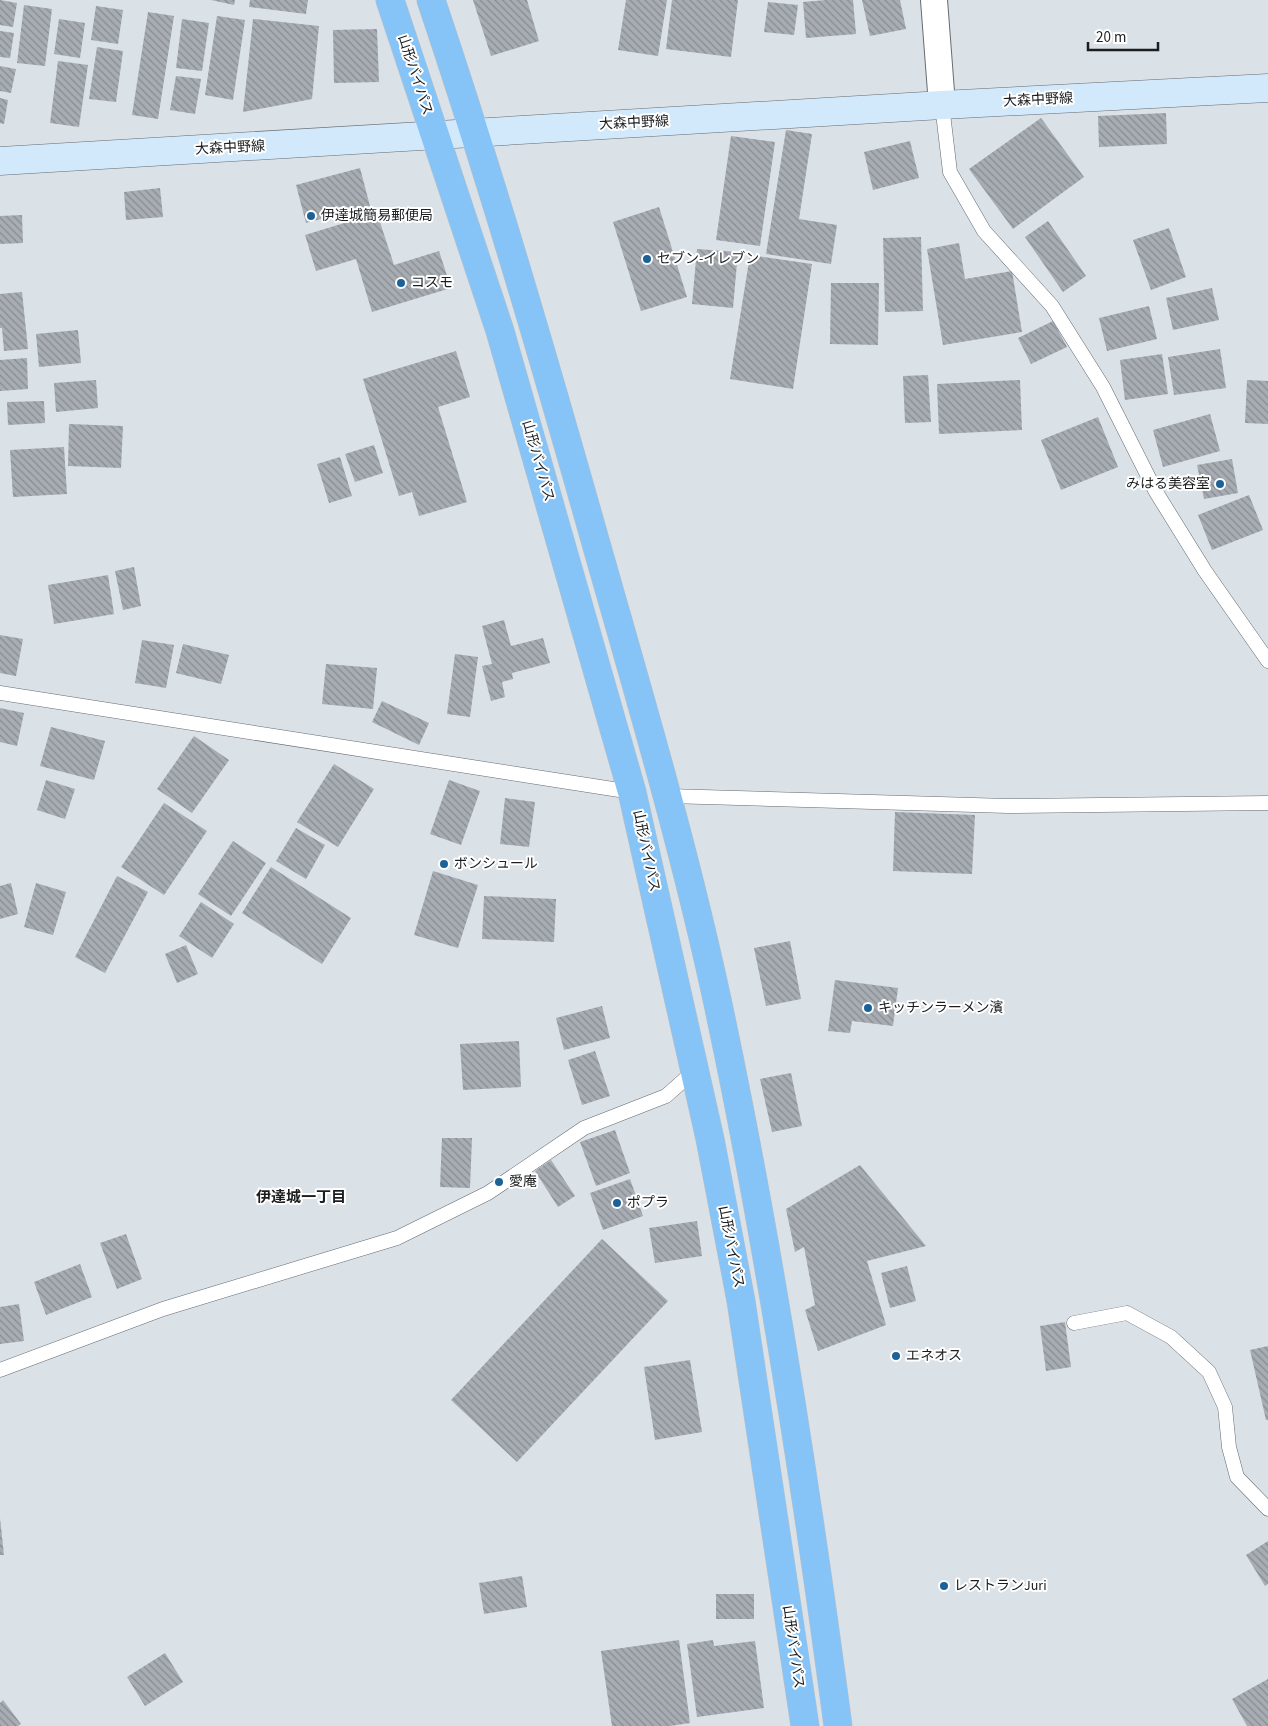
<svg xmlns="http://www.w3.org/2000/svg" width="1268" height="1726" viewBox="0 0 1268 1726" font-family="'Source Sans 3','Noto Sans JP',sans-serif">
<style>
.building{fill:url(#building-back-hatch)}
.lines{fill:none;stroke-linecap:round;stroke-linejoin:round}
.service-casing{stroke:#666b71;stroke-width:15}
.minor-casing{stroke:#666b71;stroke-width:28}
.secondary-casing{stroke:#666b71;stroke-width:29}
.trunk-casing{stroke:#bfc0c0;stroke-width:29}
.service{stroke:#fff;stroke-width:14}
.minor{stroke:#fff;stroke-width:26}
.secondary{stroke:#d2e9fc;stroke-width:28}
.trunk{stroke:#86c4f7;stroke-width:28}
.poi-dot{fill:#1b6296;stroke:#fff;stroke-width:2}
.labels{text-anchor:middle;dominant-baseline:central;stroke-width:4;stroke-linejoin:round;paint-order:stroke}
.street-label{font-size:14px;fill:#1b1d1f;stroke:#fff}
.poi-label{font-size:14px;fill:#1b1d1f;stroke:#fff;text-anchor:start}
.neighbourhood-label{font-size:15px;font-weight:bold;fill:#1b1d1f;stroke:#fff}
</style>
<defs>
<pattern id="building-back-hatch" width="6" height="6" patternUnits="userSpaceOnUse" patternTransform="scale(1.25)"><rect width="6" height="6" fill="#a7adb3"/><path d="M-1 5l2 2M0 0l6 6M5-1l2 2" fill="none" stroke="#878c91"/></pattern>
</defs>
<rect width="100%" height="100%" fill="#dae1e7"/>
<!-- building -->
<path class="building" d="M0 0 17 3 13 27 0 25Z
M211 0H235L234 5Z
M250 0H308L306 14 249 7Z
M473 0H527L539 41 491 56Z
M626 0H667L658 56 618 50Z
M672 0H738L731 57 666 49Z
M826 0H853L856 34 806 38 803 2Z
M862 0H900L906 29 870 36Z
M768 2 798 5 794 35 764 32Z
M24 5 52 9 45 66 17 63Z
M96 6 123 10 118 44 91 40Z
M148 12 174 16 158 119 132 115Z
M217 16 245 20 233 100 205 95Z
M59 19 85 23 80 58 54 54Z
M182 19 209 23 202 71 176 68Z
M253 19 319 26 312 99 243 112Z
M377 29 379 82 334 83 333 30Z
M0 31 14 33 10 58 0 57Z
M97 47 123 51 116 102 89 99Z
M58 61 88 65 79 127 50 123Z
M0 66 16 69 11 93 0 91Z
M176 76 201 79 195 114 170 110Z
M0 98 8 100 4 124 0 123Z
M1166 113 1167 144 1099 147 1098 116Z
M1041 118 1084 177 1013 229 969 169Z
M786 130 812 134 799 219 837 225 831 264 766 254Z
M731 136 775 142 760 246 716 240Z
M910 141 919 178 873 190 864 152Z
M360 168 370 206 306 223 296 185Z
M160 188 163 217 126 220 124 192Z
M659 207 687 297 641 311 613 222Z
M377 213 394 265 439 251 451 288 372 312 356 259 316 271 305 235Z
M22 215 23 243 0 244V216Z
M1048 221 1086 276 1063 292 1025 237Z
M1169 228 1186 277 1151 290 1133 240Z
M921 237 923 311 885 312 883 238Z
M959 243 965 279 1012 271 1022 332 943 345 927 249Z
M697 249 738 252 733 308 692 304Z
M750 255 812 264 793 389 730 379Z
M831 283H879L878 345 830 344Z
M1212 288 1219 320 1173 330 1166 298Z
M22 292 28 349 4 351 2 328H0V294Z
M1149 306 1157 339 1107 351 1099 318Z
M1053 321 1067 347 1031 364 1018 338Z
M78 330 81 363 39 367 36 334Z
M1220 349 1226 388 1174 395 1168 357Z
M456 351 470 397 438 407 467 502 419 516 412 492 399 496 363 379Z
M1162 354 1168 394 1125 400 1120 360Z
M27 358 28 389 0 391V360Z
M928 375 931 422 905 423 903 376Z
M96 380 98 408 56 412 54 383Z
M1020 380 1022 430 939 434 937 384Z
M1247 380 1268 381V424L1245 423Z
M44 401 45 423 8 425 7 402Z
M1210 414 1220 451 1163 467 1153 430Z
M1098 417 1118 467 1061 490 1041 440Z
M69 424 123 426 121 468 68 466Z
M374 445 383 473 355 482 345 454Z
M64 447 67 494 13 497 10 450Z
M340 457 352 496 329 503 317 464Z
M1232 459 1238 493 1204 499 1197 465Z
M1249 495 1263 530 1212 550 1198 515Z
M134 567 141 606 123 610 115 571Z
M108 575 114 614 54 624 48 585Z
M504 620 511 646 543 638 550 663 512 673 513 679 502 682 505 697 491 701 482 666 492 664 482 626Z
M0 635 23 639 16 676 0 673Z
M142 640 174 645 166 688 135 683Z
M183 644 229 655 221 684 176 673Z
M455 654 478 657 470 717 447 714Z
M326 664 377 668 373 709 322 704Z
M382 701 429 723 419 745 372 722Z
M0 708 24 713 17 746 0 742Z
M51 727 105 741 94 780 40 766Z
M194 736 229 760 192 813 157 789Z
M334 764 374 789 338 847 297 822Z
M46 780 75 789 65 819 37 810Z
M449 780 480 791 461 845 430 834Z
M505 798 535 802 529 847 500 844Z
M164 803 207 831 164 895 121 867Z
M895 812 975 815 972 874 893 871Z
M296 828 325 845 306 879 276 861Z
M233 841 266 863 231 916 198 894Z
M271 867 351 918 322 964 242 913Z
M433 871 478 885 458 948 414 935Z
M117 876 148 892 105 973 75 957Z
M11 883 18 914 0 919V886Z
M36 883 66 892 53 935 24 927Z
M484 896 556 899 554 942 482 939Z
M201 902 234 924 212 958 179 936Z
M790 941 801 999 766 1006 754 948Z
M186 945 198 974 177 983 165 954Z
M835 980 898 988 893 1026 852 1021 850 1033 828 1031Z
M602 1006 610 1038 564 1050 556 1018Z
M519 1041 521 1087 463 1090 460 1044Z
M595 1051 610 1096 582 1105 568 1060Z
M791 1073 802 1126 772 1132 760 1079Z
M615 1130 630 1173 596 1186 580 1142Z
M442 1138H472L470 1188 440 1187Z
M551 1160 575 1196 558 1207 535 1171Z
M860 1165 926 1246 867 1261 886 1325 818 1351 805 1310 815 1305 804 1247 795 1252 786 1209Z
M630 1179 643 1216 603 1230 590 1193Z
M697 1221 702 1256 655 1263 649 1228Z
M126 1234 142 1279 117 1289 100 1243Z
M602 1239 668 1301 517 1462 451 1400Z
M80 1264 92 1297 46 1315 34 1282Z
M907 1266 916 1301 890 1308 881 1273Z
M19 1304 24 1341 0 1344V1307Z
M1065 1322 1071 1367 1046 1371 1040 1326Z
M1268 1346V1420H1266L1250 1350Z
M690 1360 702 1432 655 1440 644 1367Z
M0 1518 4 1555H0Z
M1268 1541V1584L1265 1586 1246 1555Z
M522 1576 527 1607 484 1614 479 1583Z
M716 1594H754V1619H716Z
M679 1640 690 1723 670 1726H612L601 1651Z
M713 1640 714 1646 755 1641 764 1708 697 1717 687 1644Z
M165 1653 183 1682 145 1706 127 1677Z
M1268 1679V1726H1247L1232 1699Z
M3 1700 21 1724 18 1726H0V1703Z"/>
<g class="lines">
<!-- service casing -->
<g class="service-casing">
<path id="service" d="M942 105 950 172 984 231 1052 306 1103 387 1156 492 1205 571 1268 661
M0 693 632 792
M668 796 1008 806 1268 803
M1074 1323 1127 1313 1171 1337 1209 1372 1225 1407 1229 1447 1237 1477 1268 1509
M0 1370 163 1309 397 1238 488 1193 584 1128 666 1096 694 1071"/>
</g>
<!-- minor casing -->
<g class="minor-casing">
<path id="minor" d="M934 0 942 105"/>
</g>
<!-- secondary casing -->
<g class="secondary-casing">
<path id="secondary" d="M0 161 942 105 1268 88"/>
</g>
<!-- trunk casing -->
<g class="trunk-casing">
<path id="trunk" d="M390 0 500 331 632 792 710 1139 741 1301 805 1726
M431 0C492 181 545 363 597 547 640 698 685 850 718 1004 769 1243 806 1484 838 1726"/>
</g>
<!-- service -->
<use href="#service" class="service"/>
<!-- minor -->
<use href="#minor" class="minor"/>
<!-- secondary -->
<use href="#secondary" class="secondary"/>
<!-- trunk -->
<use href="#trunk" class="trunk"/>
</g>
<!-- markers -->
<g class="poi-dot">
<circle cx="311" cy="216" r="5"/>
<circle cx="647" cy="259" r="5"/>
<circle cx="401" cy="283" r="5"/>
<circle cx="1220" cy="484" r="5"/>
<circle cx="444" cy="864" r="5"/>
<circle cx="868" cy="1008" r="5"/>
<circle cx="499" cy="1182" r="5"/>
<circle cx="617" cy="1203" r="5"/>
<circle cx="896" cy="1356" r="5"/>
<circle cx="944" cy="1586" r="5"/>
</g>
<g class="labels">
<!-- street labels -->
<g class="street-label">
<text transform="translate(415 75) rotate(72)">山形バイパス</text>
<text transform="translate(1038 100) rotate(-3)">大森中野線</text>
<text transform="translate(634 123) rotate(-3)">大森中野線</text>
<text transform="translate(230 148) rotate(-3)">大森中野線</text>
<text transform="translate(538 461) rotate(74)">山形バイパス</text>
<text transform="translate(646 851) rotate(78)">山形バイパス</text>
<text transform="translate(731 1247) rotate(79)">山形バイパス</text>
<text transform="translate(793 1647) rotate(82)">山形バイパス</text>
</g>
<!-- poi labels -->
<g class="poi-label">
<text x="321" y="216">伊達城簡易郵便局</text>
<text x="657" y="259">セブン-イレブン</text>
<text x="411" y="283">コスモ</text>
<text x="1210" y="484" text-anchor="end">みはる美容室</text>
<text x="454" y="864">ボンシュール</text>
<text x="878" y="1008">キッチンラーメン濱</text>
<text x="509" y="1182">愛庵</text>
<text x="627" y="1203">ポプラ</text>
<text x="906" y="1356">エネオス</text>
<text x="954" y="1586">レストランJuri</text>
</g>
<!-- neighbourhood labels -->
<g class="neighbourhood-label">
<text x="301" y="1197">伊達城一丁目</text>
</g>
</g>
<!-- scale -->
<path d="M1088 42v8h70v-8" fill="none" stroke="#1b1d1f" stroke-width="2.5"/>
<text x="1096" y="42" font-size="15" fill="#1b1d1f" stroke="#ffffff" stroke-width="4" paint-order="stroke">20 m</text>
</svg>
